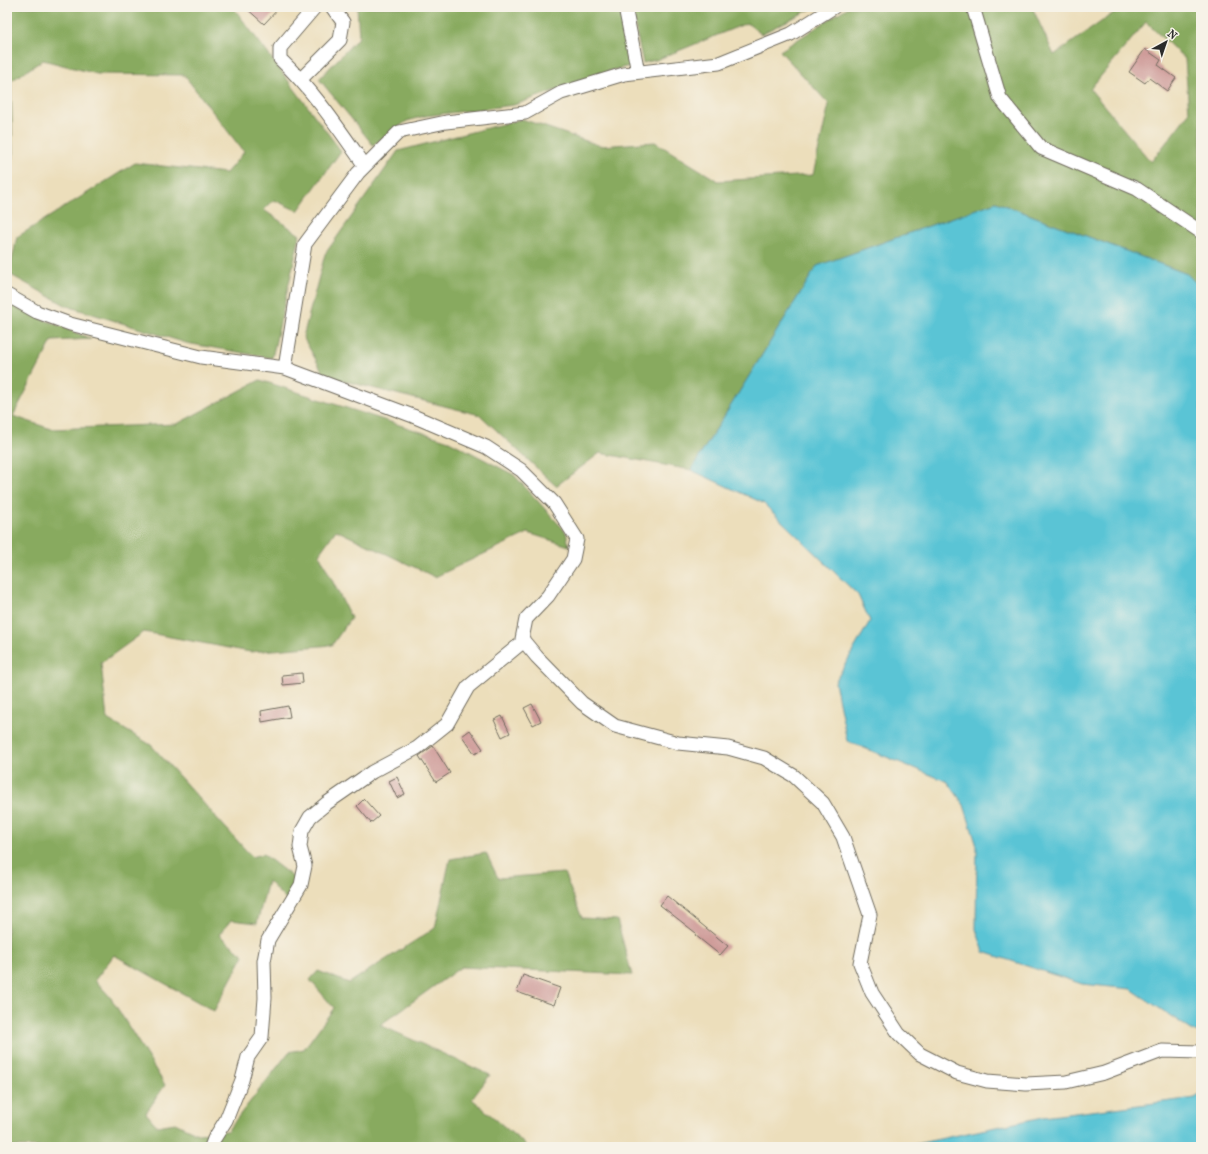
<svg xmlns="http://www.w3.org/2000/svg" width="1208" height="1154" viewBox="0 0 1208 1154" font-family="'IM FELL French Canon',serif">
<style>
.forest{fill:#88aa5e;stroke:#5a6a44;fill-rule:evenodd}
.water{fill:#5ac4d5;stroke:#427880}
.building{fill:#cf9c9a}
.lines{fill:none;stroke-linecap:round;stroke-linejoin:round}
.minor-casing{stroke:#6f6a5d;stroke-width:15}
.minor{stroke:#fff;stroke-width:13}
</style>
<rect width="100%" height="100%" fill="#f7f3e8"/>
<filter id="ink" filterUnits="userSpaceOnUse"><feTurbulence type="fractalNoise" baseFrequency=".025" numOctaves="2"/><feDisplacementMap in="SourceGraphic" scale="8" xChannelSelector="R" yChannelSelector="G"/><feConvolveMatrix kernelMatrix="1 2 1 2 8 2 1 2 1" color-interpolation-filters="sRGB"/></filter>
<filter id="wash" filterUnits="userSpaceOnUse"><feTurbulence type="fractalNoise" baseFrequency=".012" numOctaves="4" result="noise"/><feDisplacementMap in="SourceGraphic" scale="16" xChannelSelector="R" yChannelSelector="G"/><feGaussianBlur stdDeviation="0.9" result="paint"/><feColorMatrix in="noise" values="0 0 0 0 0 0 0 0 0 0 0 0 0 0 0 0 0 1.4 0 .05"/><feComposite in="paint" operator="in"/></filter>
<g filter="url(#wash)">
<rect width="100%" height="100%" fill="#ecdebb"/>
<!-- forest -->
<path class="forest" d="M7 7H233L341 151 298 211 274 200 264 210 300 235 272 358 186 343 67 306 9 274 17 237 135 163 226 173 244 152 184 75 97 74 43 60 11 81 13 157 7 165Z
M357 7H620L630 66 613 70 514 105 425 116 407 121 373 145 319 79 359 37Z
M631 7H815L761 34 747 23 656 60 643 63Z
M848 7H1032L1054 55 1122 7H1201V288L1187 274 996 202 817 266 691 470 600 453 556 486 480 415 325 376 303 337 325 254 398 151 522 119 601 146 655 142 718 181 813 175 829 104 780 51ZM1146 22 1185 59 1189 113 1151 162 1090 89Z
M7 304 91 339 52 341 13 416 51 429 177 424 260 380 449 441 514 475 566 532 569 546 528 533 435 577 336 530 319 554 351 618 332 645 250 652 144 632 101 663 107 719 151 745 252 857 263 854 298 881 287 901 268 881 257 923 231 920 219 935 244 955 214 1011 114 955 95 980 111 998 165 1085 146 1113 157 1126 175 1123 198 1134 227 1131 289 1052 304 1049 334 1008 310 980 318 971 349 983 435 928 450 859 486 853 498 878 564 873 582 918 617 920 632 975 461 967 380 1025 490 1075 472 1099 528 1147H408L405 1146 400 1147H7Z"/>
<!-- water -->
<path class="water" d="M996 202 1187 274 1201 288V1032L1193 1031 1131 989 1082 984 984 952 976 929 977 846 964 805 948 782 847 741 835 682 870 621 858 595 763 503 691 470 817 266Z
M1201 1094V1147H902L1043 1117 1195 1098Z"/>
<g id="blocks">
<!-- building -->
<path class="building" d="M245 7H280L264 24Z
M1145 49 1161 60 1158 65 1176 78 1167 91 1149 78 1145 83 1129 72Z
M302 673 303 683 283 685 282 675Z
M532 704 541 721 533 725 524 708Z
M288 706 290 717 262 722 261 711Z
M502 716 510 733 502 737 494 720Z
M470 730 483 749 475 754 462 736Z
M433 746 450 773 436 782 419 756Z
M397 777 405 794 397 798 389 781Z
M364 799 379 816 371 823 357 806Z
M667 896 728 946 720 955 695 935 696 933 660 905Z
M523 975 560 988 554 1005 517 992Z"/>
</g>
</g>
<g filter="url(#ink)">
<use href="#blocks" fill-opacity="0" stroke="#6f6a5d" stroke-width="1"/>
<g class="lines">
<!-- minor casing -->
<g class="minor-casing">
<path id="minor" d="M315 7 280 48V59C314 91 339 129 365 166
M625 7 638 72
M973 7 1000 98 1041 148 1137 189 1201 232
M301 79 340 40 343 22 332 7
M7 295 37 312 70 324 201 357 285 368 305 244 358 173 399 132 446 122 525 113 561 93 624 74 719 63 791 34 834 7
M285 368 413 416 486 447 521 470 554 503 577 539 573 559 548 596 526 619 522 639 537 657 582 703 615 726 678 743 728 748 764 758 794 776 823 803 843 837 870 915 860 963 872 993 899 1034 920 1054 957 1073 987 1081 1026 1084 1066 1082 1104 1073 1162 1051 1201 1052
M211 1147 214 1139 226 1120 242 1080 248 1057 262 1037 265 998 264 961 268 940 301 885 305 866 300 847 302 831 310 817 327 803 372 772 417 748 447 724 468 687 524 641"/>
</g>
<!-- minor -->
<use href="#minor" class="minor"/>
</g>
</g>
<!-- margin -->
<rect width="1208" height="1154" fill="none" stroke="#f7f3e8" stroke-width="24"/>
<!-- north arrow -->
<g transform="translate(1166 42) rotate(40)" stroke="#f7f3e8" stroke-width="3" paint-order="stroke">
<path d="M0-3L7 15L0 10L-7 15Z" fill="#2b2b2b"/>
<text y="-6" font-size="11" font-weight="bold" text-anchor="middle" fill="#2b2b2b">N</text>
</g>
</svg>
